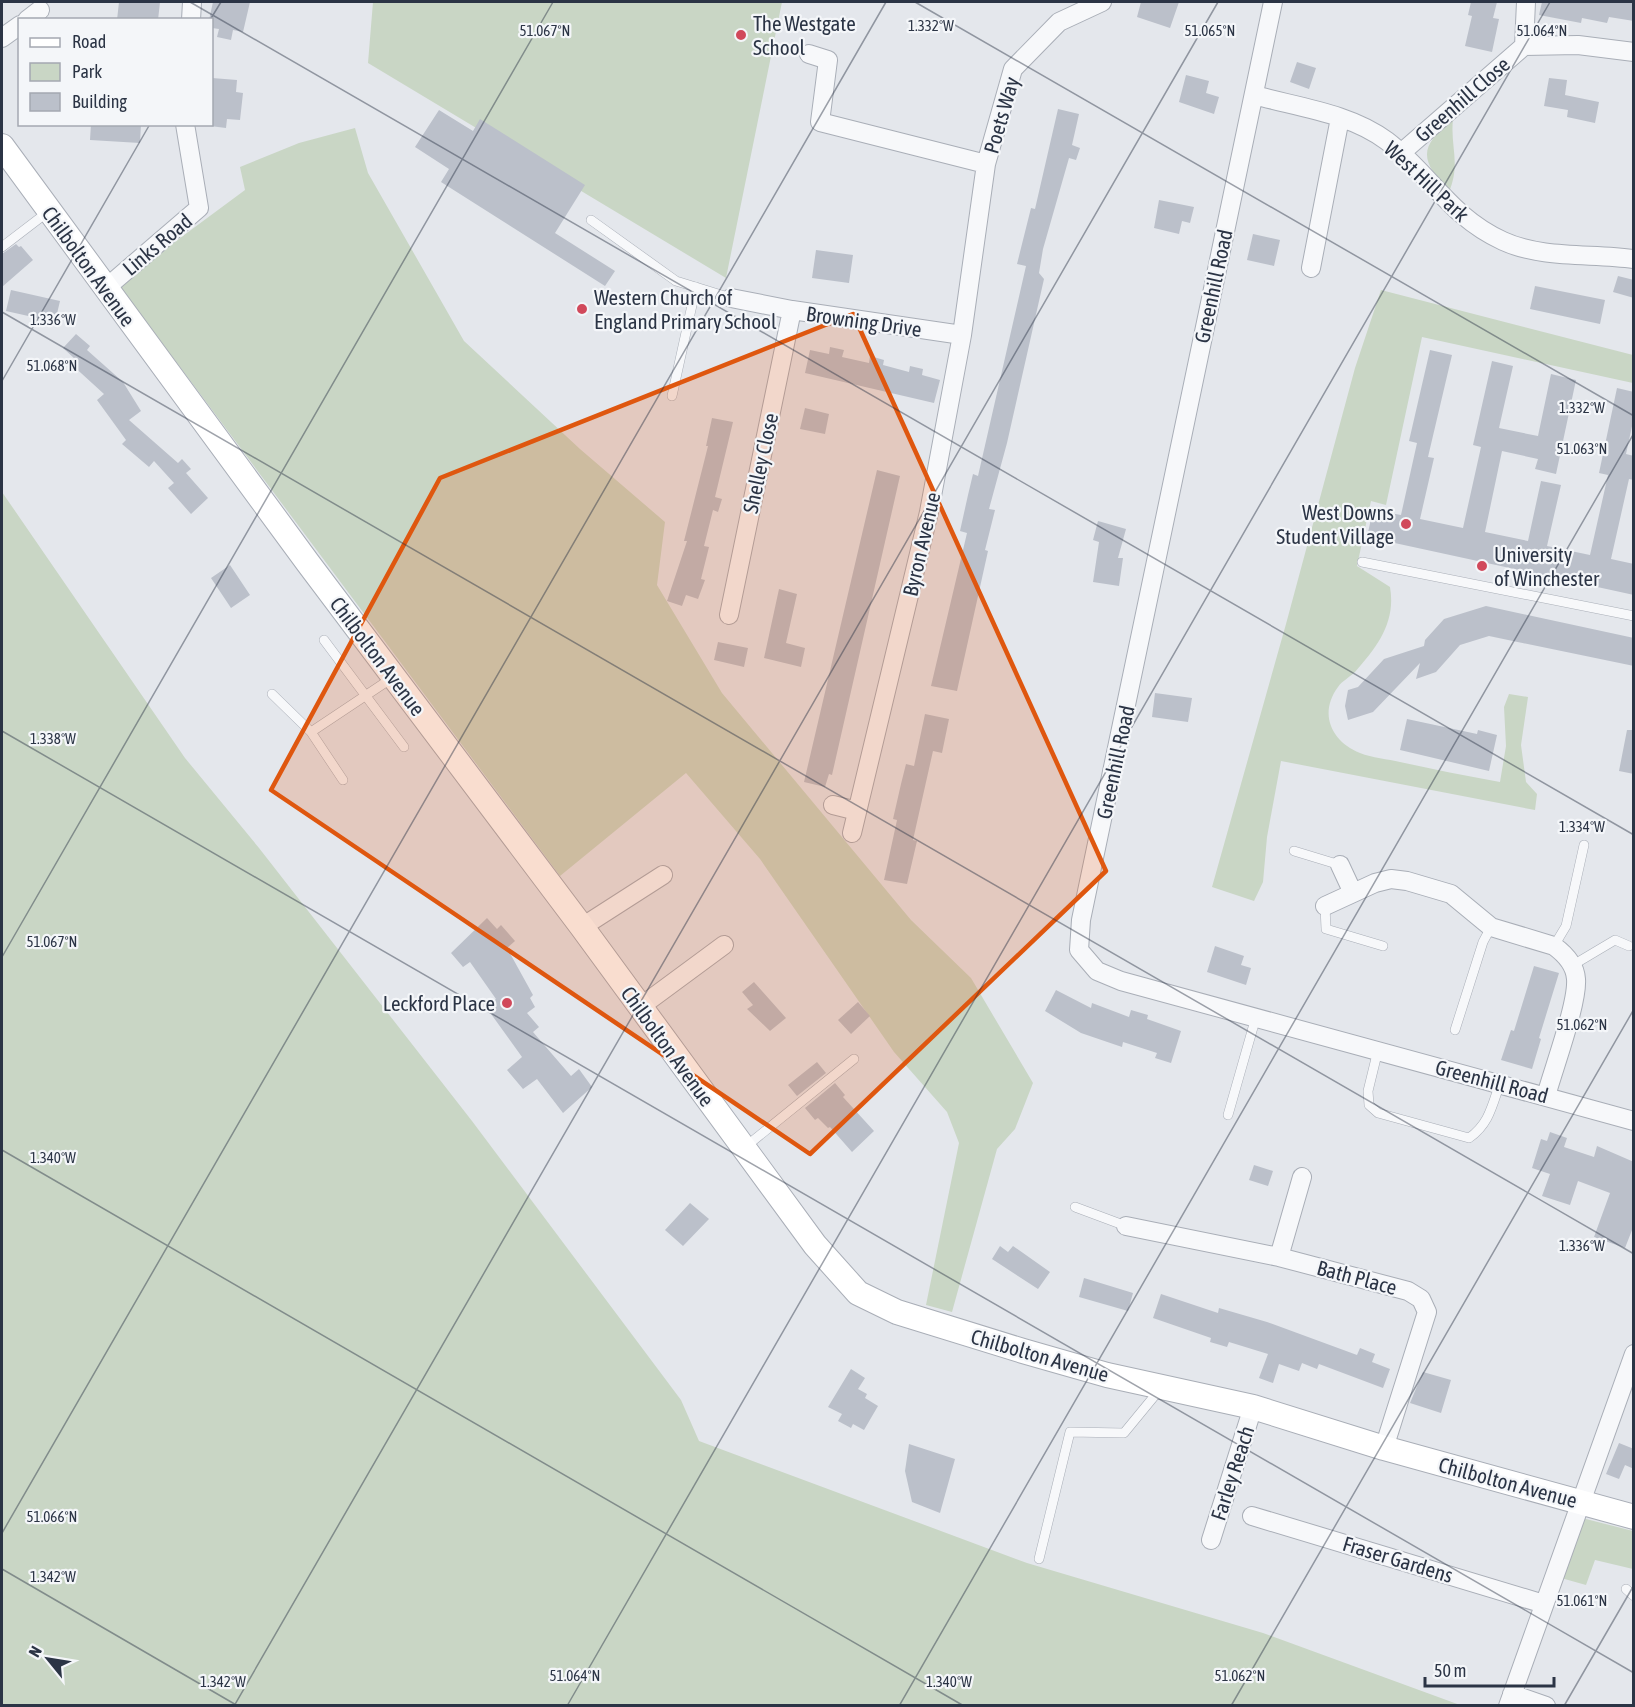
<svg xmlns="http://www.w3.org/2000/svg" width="1635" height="1707" viewBox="0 0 1635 1707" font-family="'Asap Condensed',sans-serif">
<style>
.green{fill:#c9d6c5}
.building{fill:#bbc0ca}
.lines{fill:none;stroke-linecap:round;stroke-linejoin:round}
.lane-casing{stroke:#a9aeb7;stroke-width:10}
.street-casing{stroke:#a9aeb7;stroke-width:20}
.secondary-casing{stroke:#a9aeb7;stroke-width:26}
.lane{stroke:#f7f8fa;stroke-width:9}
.street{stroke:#f7f8fa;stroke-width:18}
.secondary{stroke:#fff;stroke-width:24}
.marked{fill:#df570f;fill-opacity:0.2;stroke:#df570f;stroke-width:4.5;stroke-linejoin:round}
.ticks{fill:none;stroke:#2b3445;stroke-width:1.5;stroke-opacity:0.45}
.poi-dot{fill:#d1495b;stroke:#f4f6f9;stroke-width:2}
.labels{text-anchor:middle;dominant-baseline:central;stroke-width:4.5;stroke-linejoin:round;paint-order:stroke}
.poi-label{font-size:21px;fill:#2b3445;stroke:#f4f6f9;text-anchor:start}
.street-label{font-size:21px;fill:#2b3445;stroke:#f4f6f9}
.ticks-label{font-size:15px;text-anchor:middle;fill:#2b3445;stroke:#f4f6f9;stroke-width:4.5;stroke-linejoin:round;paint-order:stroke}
</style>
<rect width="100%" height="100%" fill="#e4e7ec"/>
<!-- green -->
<path class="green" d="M373 2H782L726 278 368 63Z
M1453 119C1450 147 1461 163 1449 192 1420 159 1418 148 1453 119Z
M355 128 368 173 464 341 580 449 665 522 657 585 722 693 911 920 971 978 1033 1083 1015 1129 997 1149 952 1312 926 1305 959 1143 947 1112 894 1052 760 859 686 773 560 876 118 284 245 190 240 167 299 143Z
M1381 290 1633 355V383L1422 337 1386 505 1371 501 1357 566 1390 587C1396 622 1378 646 1355 672 1350 677 1342 681 1338 687 1318 714 1332 742 1360 753 1372 758 1388 759 1400 762 1433 769 1466 776 1500 782L1506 746 1504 707 1509 694 1528 697 1521 745 1526 782 1537 794 1535 810 1281 761 1267 837 1263 882 1254 901 1212 887 1286 624 1355 368Z
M2 492 185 758 259 848 472 1121 681 1400 699 1441 1027 1563 1263 1633 1460 1705H2Z
M1582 1518 1633 1531V1569L1595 1560 1586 1585 1561 1578Z"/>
<!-- building -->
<path class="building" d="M119 2H160L158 20H117Z
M213 2H250L243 32 233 30 231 40 217 37 219 29 212 28V20H209Z
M1141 2H1179L1170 28 1137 17Z
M1471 2H1497L1493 18 1499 19 1492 52 1465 46 1472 16 1468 15Z
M1542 2H1634V21L1609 17 1607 23 1582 18 1581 23 1539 15Z
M1297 62 1316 68 1309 89 1290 82Z
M1186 75 1209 81 1206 93 1219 97 1214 114 1179 102Z
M212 78 237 80 236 92 243 93 240 120 227 119 226 128 210 126Z
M1549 78 1567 80 1565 95 1599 102 1595 123 1567 117 1568 110 1544 106Z
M1058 109 1079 114 1072 145 1080 148 1076 160 1069 158 1043 249 1039 273 1044 279 1007 443 989 509 995 510 985 550 988 551 957 691 931 686 967 533 960 531 968 495 973 474 978 476 1026 266 1017 264 1031 208 1035 209Z
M439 110 473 131 480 119 585 185 555 233 615 271 605 286 441 182 449 169 415 147Z
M91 124H141L140 143 90 140Z
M1159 200 1194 207 1190 223 1182 221 1179 234 1154 228Z
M1253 234 1280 240 1274 266 1247 260Z
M16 244 19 247 21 246 33 260 2 287V254Z
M816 250 853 255 849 283 812 278Z
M1618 276 1634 280V298L1613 292Z
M1535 286 1605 300 1600 324 1530 309Z
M11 290 60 301 55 322 6 311Z
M76 334 90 346 87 350 123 382 141 411 129 420 178 463 182 459 191 469 186 473 208 498 191 514 168 488 174 483 154 461 149 467 122 444 126 440 97 400 104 394 70 363 75 359 63 348Z
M830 347 844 350 842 357 869 363 870 356 884 360 883 365 909 372 910 366 923 369 922 375 940 380 934 403 805 373 810 350 829 354Z
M1430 350 1452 355 1428 457 1434 458 1420 519 1463 528 1481 447 1473 445 1492 361 1513 366 1499 428 1538 436 1551 374 1576 380 1556 474 1535 469 1538 459 1502 451 1485 532 1528 541 1541 481 1561 485 1547 546 1590 555 1608 475 1599 473 1617 388 1634 392V417L1626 454 1634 456V480L1629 479 1611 559 1634 564V595L1367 537 1373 510 1401 515 1417 443 1409 441Z
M805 408 829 414 825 434 800 429Z
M712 418 733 422 715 497 722 499 718 512 713 510 704 546 709 547 701 579 705 580 698 599 686 595 682 606 667 601 687 541H684L708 446H706Z
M877 470 900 476 832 775 829 774 825 787 804 782Z
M1098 521 1126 529 1118 558H1123L1119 586 1093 582 1099 542 1093 540Z
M230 565 250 595 231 608 211 578Z
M779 589 797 594 786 643 805 648 801 667 764 658Z
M1486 606 1634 638V666L1489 636 1460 645 1436 672 1416 679 1420 663 1373 712 1348 720 1345 706 1348 690 1358 687 1384 659 1424 646 1425 640 1444 619Z
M718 642 748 648 744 667 714 660Z
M1155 693 1192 698 1188 722 1152 717Z
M925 714 949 719 942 753 933 751 913 840 917 841 907 884 884 880 897 820 893 819 901 784 906 764 914 766Z
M1407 719 1477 734 1478 730 1497 735 1489 771 1400 750Z
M1627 730H1634V774L1619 771Z
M487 918 497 929 501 925 515 941 507 948 533 995 530 998 535 1007 527 1013 539 1027 533 1032 571 1076 579 1069 592 1087 563 1113 537 1079 523 1089 507 1070 522 1057 486 1007 496 999 470 962 463 967 451 953Z
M1215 946 1244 956 1241 965 1251 968 1246 985 1207 972Z
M1534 966 1559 973 1539 1038 1541 1039 1532 1069 1501 1060 1511 1030 1514 1031Z
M754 982 786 1018 770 1031 747 1009 753 1005 742 992Z
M1056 990 1091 1008 1092 1003 1129 1017 1131 1010 1148 1015 1147 1019 1181 1031 1171 1063 1155 1058 1157 1053 1123 1042 1122 1047 1081 1033 1045 1011Z
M858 1002 870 1016 851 1034 838 1020Z
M817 1062 826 1073 797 1096 788 1085Z
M835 1083 845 1095 843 1097 874 1131 852 1152 830 1127 828 1128 818 1118 815 1120 805 1108Z
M1550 1132 1567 1138 1564 1147 1594 1157 1597 1146 1634 1162V1225L1625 1248 1594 1237 1610 1193 1578 1181 1570 1205 1542 1196 1550 1174 1532 1168 1541 1139 1547 1141Z
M1254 1165 1273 1171 1268 1186 1249 1180Z
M690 1203 709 1219 683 1246 665 1230Z
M1000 1246 1008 1252 1013 1246 1050 1272 1038 1289 992 1259Z
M1084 1278 1133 1293 1128 1311 1079 1297Z
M1161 1294 1218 1313 1219 1308 1267 1322 1357 1355 1360 1348 1375 1354 1372 1362 1390 1369 1383 1388 1319 1364 1317 1369 1302 1363 1299 1371 1279 1364 1273 1383 1259 1378 1268 1354 1229 1342 1227 1347 1210 1342 1211 1338 1153 1318Z
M851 1369 865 1378 858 1389 867 1394 865 1398 878 1406 864 1430 853 1424 851 1428 838 1421 842 1414 828 1407Z
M1423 1372 1451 1380 1441 1413 1410 1403Z
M1619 1443 1634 1449V1469L1625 1465 1619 1479 1606 1474Z
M909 1444 955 1459 940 1513 912 1502 905 1471Z"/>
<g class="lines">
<!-- lane casing -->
<g class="lane-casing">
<path id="lane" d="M591 220 676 281 731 298
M2 247 49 211
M672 396 696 287
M1362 562 1634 616
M324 640 404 747
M272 694 311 732
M343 780 311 732 392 678
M1294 851 1340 865
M1325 906 1326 929 1383 946
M1554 946 1566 926 1584 845
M1573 965 1615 940 1629 946
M1455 1030 1483 942 1491 927
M1378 1050 1368 1091 1369 1105 1378 1113 1469 1138C1489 1124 1492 1106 1500 1083
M1228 1115 1256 1017
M744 1148 854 1059
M1075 1207 1126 1226
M1039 1559 1070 1432 1124 1433 1161 1388
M1626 1589 1634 1596"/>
</g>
<!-- street casing -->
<g class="street-casing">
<path id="street" d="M1273 2 1081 920 1079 950 1097 971 1121 981 1634 1121
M27 20 40 10
M191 20 192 2
M2 38 20 25
M1524 46 1526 2
M809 54 828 60 820 122 986 164
M1254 95C1297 107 1350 113 1387 141 1430 174 1450 217 1503 241 1542 259 1592 253 1634 259
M1401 153 1524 46 1578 45 1634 52
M1311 268 1340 118
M106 288 199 208 185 124
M731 298 792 310 962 335
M729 615 792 310
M833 805 857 811
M852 833 929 512 962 335 986 164 1013 69 1059 22 1102 2
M1340 865 1353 893
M1325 906 1375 883 1391 879 1407 881 1451 894 1491 927 1554 946C1565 954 1575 964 1576 979 1578 1003 1553 1070 1546 1096
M582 927 663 875
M640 1007 724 945
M1126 1226 1279 1257 1408 1291 1421 1299 1427 1312 1384 1448
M1279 1257 1302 1177
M1252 1516 1544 1604
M1211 1540 1253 1407
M1512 1694 1546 1706
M1508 1706 1634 1354"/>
</g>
<!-- secondary casing -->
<g class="secondary-casing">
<path id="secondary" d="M2 146 308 563 582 927 815 1245 858 1293 897 1312 1023 1351 1107 1375 1253 1407 1384 1448 1634 1517"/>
</g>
<!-- lane -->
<use href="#lane" class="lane"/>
<!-- street -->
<use href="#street" class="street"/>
<!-- secondary -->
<use href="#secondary" class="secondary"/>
</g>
<!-- marked area -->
<path class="marked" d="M853 314 1106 871 810 1154 271 790 440 478Z"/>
<!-- ticks -->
<path class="ticks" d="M190 2 1634 835M915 2 1634 416M210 20 221 2M2 312 1634 1254M2 381 150 124M2 731 1634 1673M2 957 553 2M2 1150 964 1706M2 1533 886 2M2 1569 238 1706M234 1706 1218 2M567 1706 1550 2M899 1706 1634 433M1231 1706 1634 1009M1564 1706 1634 1585"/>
<!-- markers -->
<g class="poi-dot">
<circle cx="741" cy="35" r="6"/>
<circle cx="582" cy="309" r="6"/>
<circle cx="1406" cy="524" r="6"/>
<circle cx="1482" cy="566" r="6"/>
<circle cx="507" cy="1003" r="6"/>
</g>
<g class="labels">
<!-- poi labels -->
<g class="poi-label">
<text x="753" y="23">The Westgate<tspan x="753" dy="24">School</tspan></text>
<text x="594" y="297">Western Church of<tspan x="594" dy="24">England Primary School</tspan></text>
<text x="1394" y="512" text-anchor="end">West Downs<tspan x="1394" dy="24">Student Village</tspan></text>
<text x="1494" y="554">University<tspan x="1494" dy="24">of Winchester</tspan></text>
<text x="495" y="1003" text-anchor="end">Leckford Place</text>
</g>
<!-- street labels -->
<g class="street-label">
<text transform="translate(1462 99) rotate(-41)">Greenhill Close</text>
<text transform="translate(1001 115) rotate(-74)">Poets Way</text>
<text transform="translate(1427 181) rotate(43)">West Hill Park</text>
<text transform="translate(157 244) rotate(-40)">Links Road</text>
<text transform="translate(89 266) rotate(54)">Chilbolton Avenue</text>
<text transform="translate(1213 286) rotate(-78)">Greenhill Road</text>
<text transform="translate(864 321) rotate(8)">Browning Drive</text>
<text transform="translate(760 463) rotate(-78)">Shelley Close</text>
<text transform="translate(921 544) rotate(-77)">Byron Avenue</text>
<text transform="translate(378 656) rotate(53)">Chilbolton Avenue</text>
<text transform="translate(1115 762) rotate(-78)">Greenhill Road</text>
<text transform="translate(668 1046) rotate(54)">Chilbolton Avenue</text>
<text transform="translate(1492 1081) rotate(15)">Greenhill Road</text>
<text transform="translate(1357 1277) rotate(15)">Bath Place</text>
<text transform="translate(1040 1355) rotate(16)">Chilbolton Avenue</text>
<text transform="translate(1232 1473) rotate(-72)">Farley Reach</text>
<text transform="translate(1508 1482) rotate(15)">Chilbolton Avenue</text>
<text transform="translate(1398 1559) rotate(17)">Fraser Gardens</text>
</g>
</g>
<g class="ticks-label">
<text x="931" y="31">1.332°W</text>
<text x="545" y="36">51.067°N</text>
<text x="1210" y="36">51.065°N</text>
<text x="1542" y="36">51.064°N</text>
<text x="53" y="325">1.336°W</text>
<text x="52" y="371">51.068°N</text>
<text x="1582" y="413">1.332°W</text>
<text x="1582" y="454">51.063°N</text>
<text x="53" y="744">1.338°W</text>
<text x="1582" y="832">1.334°W</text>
<text x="52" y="947">51.067°N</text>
<text x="1582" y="1030">51.062°N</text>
<text x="53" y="1163">1.340°W</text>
<text x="1582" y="1251">1.336°W</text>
<text x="52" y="1522">51.066°N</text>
<text x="53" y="1582">1.342°W</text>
<text x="1582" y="1606">51.061°N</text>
<text x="575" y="1681">51.064°N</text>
<text x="1240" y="1681">51.062°N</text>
<text x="223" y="1687">1.342°W</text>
<text x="949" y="1687">1.340°W</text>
</g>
<!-- border -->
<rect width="1635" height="1707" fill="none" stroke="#2b3445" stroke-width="6"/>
<!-- legend -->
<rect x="18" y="18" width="195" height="108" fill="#f4f6f9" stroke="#a4a8b1" stroke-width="1.5"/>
<rect x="30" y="38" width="30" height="9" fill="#ffffff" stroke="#a4a8b1" stroke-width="1.5"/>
<text x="72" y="48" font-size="18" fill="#2b3445">Road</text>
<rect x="30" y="63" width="30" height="18" fill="#c9d6c5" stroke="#a4a8b1" stroke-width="1.5"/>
<text x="72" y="78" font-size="18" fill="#2b3445">Park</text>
<rect x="30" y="93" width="30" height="18" fill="#bbc0ca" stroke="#a4a8b1" stroke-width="1.5"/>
<text x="72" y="108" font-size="18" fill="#2b3445">Building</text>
<!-- north arrow -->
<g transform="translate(48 1659) rotate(300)" stroke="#f4f6f9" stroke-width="4.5" paint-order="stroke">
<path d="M0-4.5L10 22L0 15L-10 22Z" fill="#2b3445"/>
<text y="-9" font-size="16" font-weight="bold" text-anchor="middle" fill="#2b3445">N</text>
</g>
<!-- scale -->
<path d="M1425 1677v9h129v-9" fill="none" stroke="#2b3445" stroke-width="3"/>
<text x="1434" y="1677" font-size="18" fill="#2b3445" stroke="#f4f6f9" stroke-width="4.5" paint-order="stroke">50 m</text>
</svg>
